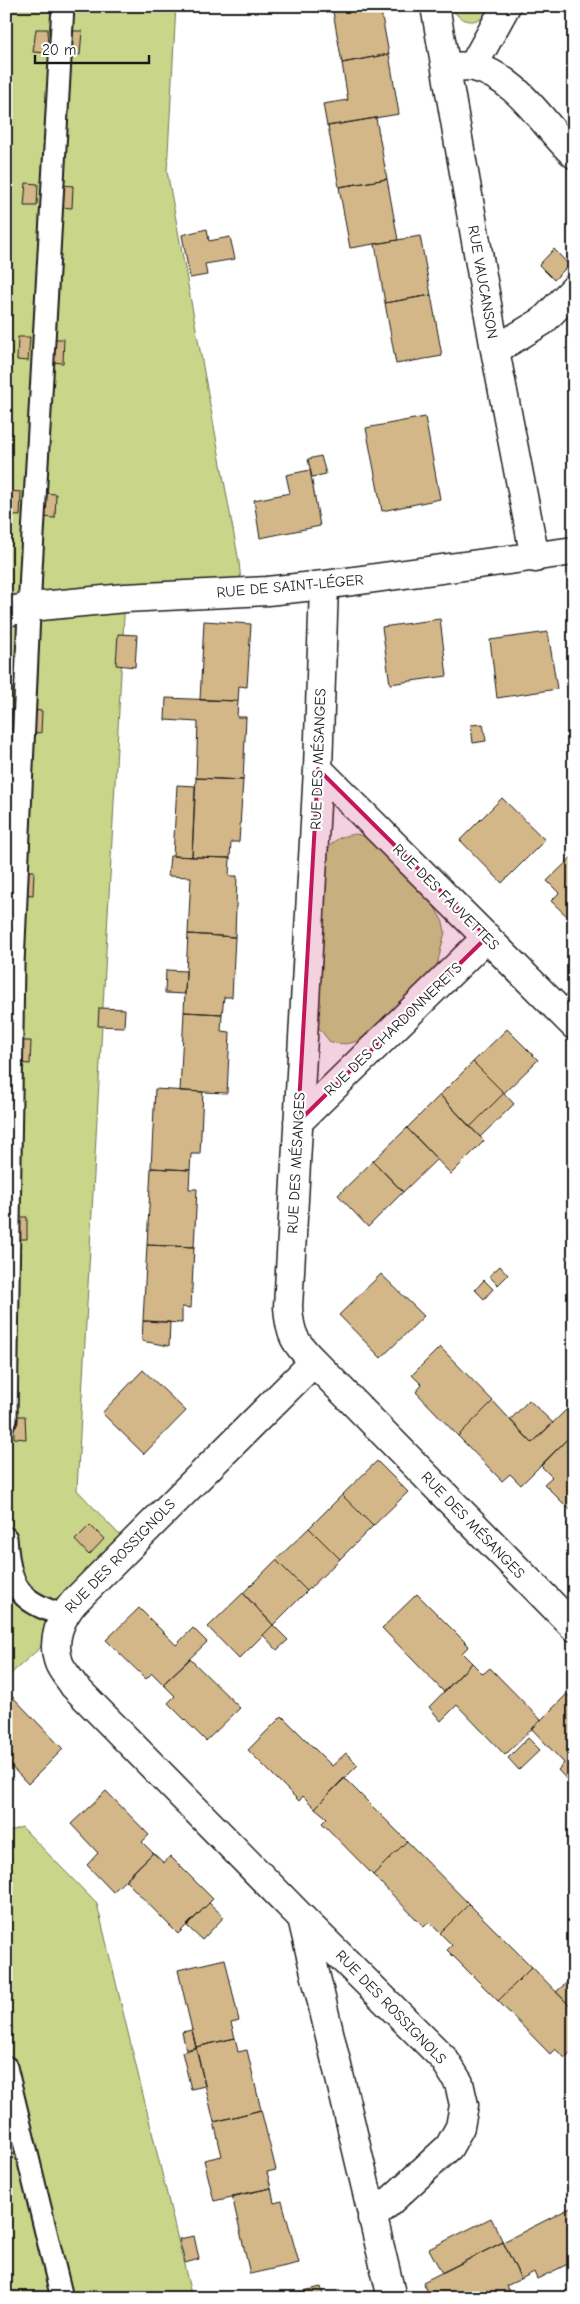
<svg xmlns="http://www.w3.org/2000/svg" width="580" height="2304" viewBox="0 0 580 2304" font-family="'Comic Neue',sans-serif">
<style>
.green{fill:#c9d589;stroke:#727852}
.building{fill:#d4b788;stroke:#1c1c1c}
.lines{fill:none;stroke-linecap:round;stroke-linejoin:round}
.lane-casing{stroke:#1c1c1c;stroke-width:25}
.street-casing{stroke:#1c1c1c;stroke-width:31}
.lane{stroke:#fff;stroke-width:21}
.street{stroke:#fff;stroke-width:28}
.marked{fill:#c2185b;fill-opacity:0.2;stroke:#c2185b;stroke-width:4;stroke-linejoin:round}
.labels{text-anchor:middle;dominant-baseline:central;stroke-width:4.5;stroke-linejoin:round;paint-order:stroke}
.street-label{font-size:15px;fill:#1c1c1c;stroke:#fff}
</style>
<rect width="100%" height="100%" fill="#fff"/>
<filter id="ink" filterUnits="userSpaceOnUse"><feTurbulence type="fractalNoise" baseFrequency=".02" numOctaves="2"/><feDisplacementMap in="SourceGraphic" scale="10" xChannelSelector="R" yChannelSelector="G"/><feConvolveMatrix kernelMatrix="1 2 1 2 8 2 1 2 1" color-interpolation-filters="sRGB"/></filter>
<g filter="url(#ink)">
<!-- green -->
<path class="green" d="M6 6H176L167 171 239 562 242 592 125 598 77 1490 129 1545 58 1632 6 1678Z
M450 6H495C482 24 463 28 450 6Z
M356 834 367 837 433 904 443 922 445 932 437 965 366 1035C353 1045 346 1045 330 1042L316 1024 324 860C329 842 337 836 356 834Z
M22 1827 97 1904 192 2298H6V1833Z"/>
<!-- building -->
<path class="building" d="M332 6H380L389 54 342 63Z
M36 29H48L47 53 33 52Z
M69 31H82L80 55 68 54Z
M389 54 399 114 327 126 323 104 348 100 342 63Z
M376 118 387 179 339 187 328 126Z
M387 179 398 240 350 248 339 187Z
M26 183 38 184 37 206H24Z
M61 185 73 186 72 208 60 207Z
M207 229 209 241 230 237 235 259 205 264 207 275 190 278 182 235Z
M420 236 431 295 385 303 375 244Z
M554 249 569 265 554 280 539 265Z
M431 295 442 356 396 364 385 303Z
M18 337H30L28 361 17 360Z
M52 339H64L63 363 51 362Z
M425 417 440 499 382 511 366 428Z
M321 456 326 474 312 477 308 459Z
M310 470 320 526 260 538 254 500 290 493 286 475Z
M9 491 21 492 20 516 8 515Z
M44 493 56 494 55 518 42 517Z
M440 619 447 676 390 684 382 627Z
M204 621 251 624 247 687 239 686 238 701 200 700Z
M548 632 557 689 497 698 490 640Z
M118 634 137 635 135 667 116 665Z
M166 698 238 701 237 717H246L243 780 196 778 198 722 165 720Z
M31 710 42 711 41 733 30 732Z
M483 724 486 741 473 743 471 725Z
M196 778 243 780 239 842H231L230 858 192 857Z
M177 785 195 786 192 857 173 856Z
M502 798 545 840 502 883 460 840Z
M574 855V923L551 901 559 893 547 881Z
M170 856 230 858 229 876H237L235 937 188 934 191 877 168 876Z
M23 871H34L33 895 22 894Z
M188 934 235 937 232 997H224L222 1014 184 1012Z
M166 970 186 971 185 994 165 993Z
M99 1008 125 1009 124 1027 98 1026Z
M184 1012 222 1014 221 1031 230 1032 227 1093 180 1091Z
M507 1029 538 1060 504 1093 473 1062Z
M18 1041H31L30 1064 18 1063Z
M473 1062 504 1093 470 1127 440 1095Z
M155 1089 203 1092 200 1154H191L190 1170 151 1168Z
M504 1093 514 1104 480 1137 470 1127Z
M440 1095 484 1141 451 1174 407 1128Z
M407 1128 437 1159 403 1192 373 1161Z
M373 1161 403 1192 368 1227 338 1195Z
M151 1168 190 1170 189 1189H197L194 1247 147 1245Z
M16 1217H27V1239H16Z
M147 1245 194 1247 191 1308 182 1307V1323L143 1321Z
M500 1266 508 1275 498 1285 489 1276Z
M381 1274 424 1316 381 1358 339 1315Z
M484 1280 493 1289 484 1299 475 1290Z
M143 1321 170 1322 169 1346 142 1341Z
M440 1347 493 1401 458 1436 416 1392 422 1385 412 1375Z
M143 1370 186 1411 144 1454 102 1413Z
M529 1400 553 1423 532 1443 510 1420Z
M493 1401 532 1443 566 1410 574 1419V1432L521 1485 510 1474 502 1481 458 1436Z
M14 1416H25L26 1439 14 1438Z
M574 1432V1514L544 1484 552 1477 541 1466Z
M377 1461 408 1492 373 1526 342 1495Z
M342 1495 373 1526 340 1559 309 1528Z
M90 1525 104 1539 89 1555 75 1540Z
M309 1528 340 1559 307 1591 276 1560Z
M276 1560 307 1591 273 1625 243 1593Z
M243 1593 273 1625 239 1659 208 1627Z
M417 1594 469 1646 462 1653 472 1663 444 1692 382 1628Z
M139 1608 176 1645 193 1628 207 1642 163 1684 152 1673 146 1679 106 1640Z
M273 1625 288 1640 277 1650 263 1635Z
M190 1659 240 1708 206 1741 168 1703 175 1696 163 1684Z
M472 1663 483 1674 490 1668 541 1720 505 1755 457 1705 441 1721 429 1707Z
M6 1690 63 1749 28 1784 6 1761Z
M567 1694 574 1702 573 1786 558 1770 564 1763 532 1729Z
M282 1716 332 1766 346 1753 358 1765 315 1808 303 1796 299 1801 248 1750Z
M528 1738 540 1750 519 1770 508 1758Z
M344 1778 407 1841 373 1875 322 1823 327 1818 315 1808Z
M106 1791 149 1835 142 1842 153 1853 113 1892 87 1865 98 1853 71 1824Z
M407 1841 469 1904 440 1933 429 1922 424 1927 373 1875Z
M153 1853 164 1863 170 1856 213 1899 178 1934 125 1880Z
M209 1903 224 1917 202 1940 187 1926Z
M469 1904 532 1967 498 2001 447 1950 452 1945 440 1933Z
M225 1959 239 2021 231 2023 235 2038 196 2047 178 1970Z
M532 1967 574 2010V2049L565 2058 555 2049 550 2054 498 2001Z
M572 1978 574 1979V2010L556 1992Z
M192 2030 196 2047 186 2050 182 2032Z
M235 2038 238 2052 247 2050 261 2110 214 2122 196 2047Z
M196 2048 205 2086 191 2089 182 2052Z
M261 2110 276 2170 267 2172 271 2188 214 2201 204 2160 222 2156 214 2122Z
M271 2188 274 2203 282 2201 299 2263 250 2274 232 2196Z
M574 2206V2261L537 2279 534 2272 521 2279 503 2242Z
M491 2218 503 2242 442 2273 429 2249Z
M194 2236 199 2259 185 2263 179 2239Z
M503 2242 521 2279 506 2286 510 2293 499 2298H431L423 2282Z
M321 2287 324 2298H274Z"/>
<g class="lines">
<!-- lane casing -->
<g class="lane-casing">
<path id="lane" d="M6 1420 13 964 31 570 63 6
M6 1538C10 1585 16 1601 63 1615
M6 2067 62 2298"/>
</g>
<!-- street casing -->
<g class="street-casing">
<path id="street" d="M435 6 495 350 535 558
M473 66 506 6
M447 68C455 67 466 65 474 67 518 78 543 125 574 154
M495 350 543 321 574 289
M324 585 318 769 288 1307C290 1335 294 1342 314 1362L574 1627
M6 612 30 607 125 598 267 591 324 585 574 551
M318 769 574 1025
M298 1122 487 937
M314 1362 75 1601C60 1618 51 1641 59 1663 62 1671 70 1679 74 1686L302 1918 392 2298
M302 1918 444 2059 459 2083 464 2105 460 2127 449 2147 372 2218"/>
</g>
<!-- lane -->
<use href="#lane" class="lane"/>
<!-- street -->
<use href="#street" class="street"/>
</g>
</g>
<!-- marked area -->
<path class="marked" d="M318 769 487 937 298 1122Z"/>
<g class="labels">
<!-- street labels -->
<g class="street-label">
<text transform="translate(483 282) rotate(80)">RUE VAUCANSON</text>
<text transform="translate(290 586) rotate(-5)">RUE DE SAINT-LÉGER</text>
<text transform="translate(318 759) rotate(-88)">RUE DES MÉSANGES</text>
<text transform="translate(446 897) rotate(45)">RUE DES FAUVETTES</text>
<text transform="translate(393 1029) rotate(-44)">RUE DES CHARDONNERETS</text>
<text transform="translate(296 1163) rotate(-87)">RUE DES MÉSANGES</text>
<text transform="translate(473 1525) rotate(46)">RUE DES MÉSANGES</text>
<text transform="translate(120 1556) rotate(-46)">RUE DES ROSSIGNOLS</text>
<text transform="translate(391 2007) rotate(46)">RUE DES ROSSIGNOLS</text>
</g>
</g>
<!-- margin -->
<rect width="580" height="2304" fill="none" stroke="#fff" stroke-width="25"/>
<rect x="12" y="12" width="555" height="2279" fill="none" stroke="#1c1c1c" stroke-width="2" filter="url(#ink)"/>
<!-- scale -->
<path d="M35 55v8h114v-8" fill="none" stroke="#1c1c1c" stroke-width="2.5"/>
<text x="42" y="55" font-size="15" fill="#1c1c1c" stroke="#ffffff" stroke-width="4" paint-order="stroke">20 m</text>
</svg>
